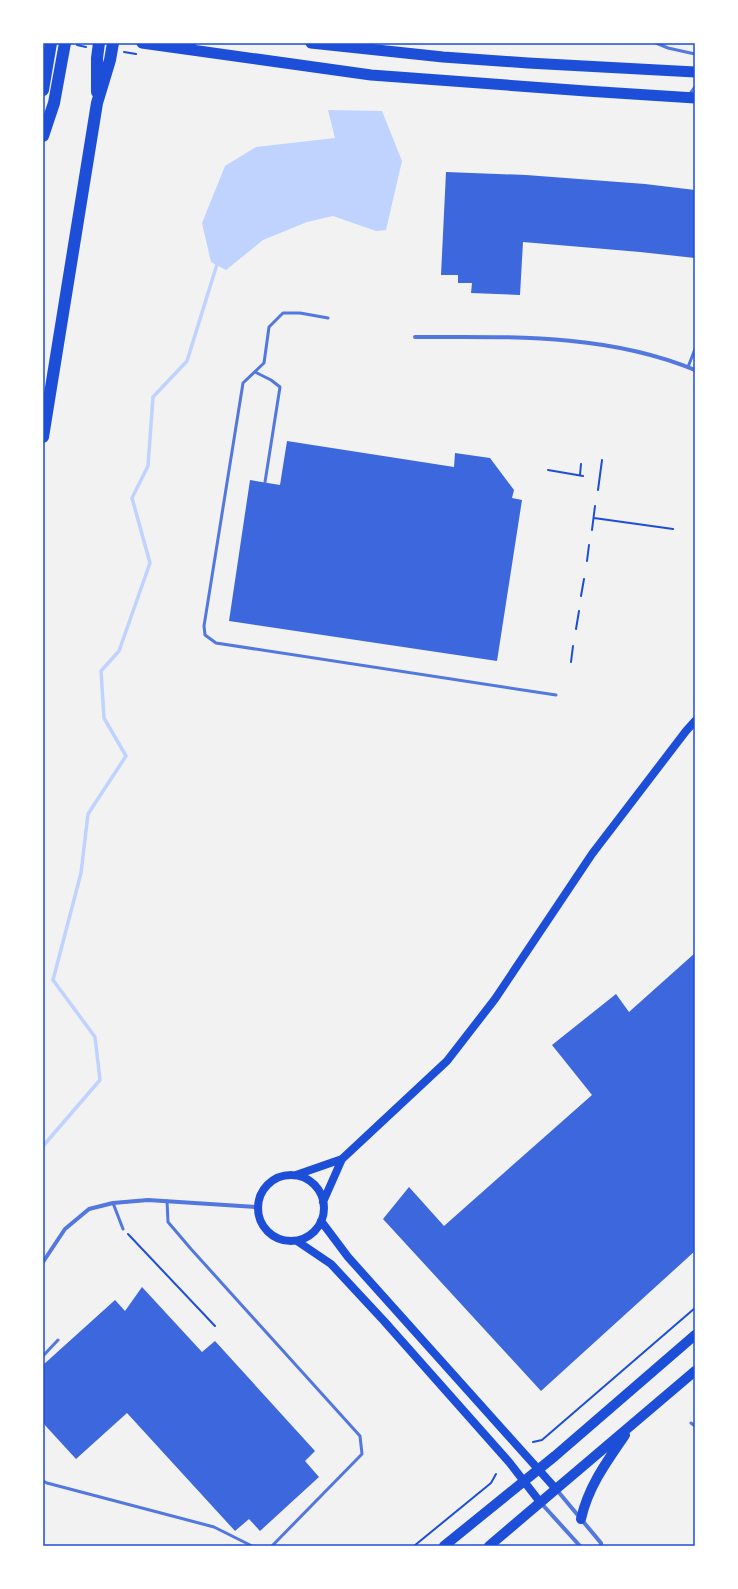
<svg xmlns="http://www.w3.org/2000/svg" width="738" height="1589" viewBox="0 0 738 1589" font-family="Manrope,sans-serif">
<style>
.water{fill:#bfd3fe}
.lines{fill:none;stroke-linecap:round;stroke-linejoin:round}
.stream{stroke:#bfd3fe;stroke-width:3.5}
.building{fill:#3d67dc}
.path{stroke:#1d4ed8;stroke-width:2}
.service{stroke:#5277de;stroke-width:3}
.minor{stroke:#5277de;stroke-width:4}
.secondary{stroke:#1d4ed8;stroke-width:8}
.primary{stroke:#1d4ed8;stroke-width:10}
.trunk{stroke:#1d4ed8;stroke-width:11}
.motorway{stroke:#1d4ed8;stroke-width:12}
.neatline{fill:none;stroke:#1d4ed8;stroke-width:1.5}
</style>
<rect width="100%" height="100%" fill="#f2f2f2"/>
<!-- water -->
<path class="water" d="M328 110 382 111 402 161 386 230 376 231 333 216 307 222 263 240 226 270 211 262 202 223 225 166 256 147 335 138Z"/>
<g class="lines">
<!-- stream -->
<path class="stream" d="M43 1146 100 1080 95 1037 53 980 81 873 88 814 126 756 104 718 101 671 119 651 150 563 132 498 148 466 153 397 187 361 218 261"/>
</g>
<!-- building -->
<path class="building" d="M446 172 526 175 645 184 695 190V258L640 252 523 242 520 295 471 293 472 283H458V275H441Z
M287 441 454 467 455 453 490 458 514 490 512 498 522 500 497 661 229 621 250 480 280 485Z
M695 953V1251L541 1391 383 1219 409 1187 444 1226 592 1095 552 1045 616 994 629 1012Z
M142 1287 202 1352 215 1341 315 1451 305 1461 319 1477 260 1531 249 1519 235 1531 127 1413 76 1459 43 1423V1365L115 1300 125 1311Z"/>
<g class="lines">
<!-- path -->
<path class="path" d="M77 45 86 47
M124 52 136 54
M548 470 583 476
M580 475 581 464
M598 490 602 460
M594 518 673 529
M592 530 595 506
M587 561 589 545
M581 596 584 579
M576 629 579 611
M571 662 573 646
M128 1234 215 1326
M533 1442 542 1440 695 1308
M414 1546 491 1483 496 1474"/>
<!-- service -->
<path class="service" d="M656 43 668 48 695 54
M689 95 695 87
M328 318 300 313H283L269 327 264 363 243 383 204 626 205 635 216 643 556 695
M688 367 695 349
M255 372 271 380 280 387 265 482
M167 1201 168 1222 191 1249 360 1436 362 1454 272 1546
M113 1203 123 1229
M43 1356 58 1340
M691 1423 695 1426
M43 1481 47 1483 214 1527 252 1546"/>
<!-- minor -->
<path class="minor" d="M415 337C509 337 606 333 695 370
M43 1262 65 1229 89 1209 113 1203 148 1200 257 1207
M556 1489 601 1543V1546
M541 1503 580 1546"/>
<!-- secondary -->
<path class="secondary" d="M296 1175 342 1159 447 1061 495 999 592 854 686 731 695 721
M258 1208a33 33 0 1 1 66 0a33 33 0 1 1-66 0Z
M323 1202 342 1159
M321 1221 348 1257 556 1489
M297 1241 331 1264 384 1321 509 1462 540 1502"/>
<!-- primary -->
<path class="primary" d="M581 1519C588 1487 607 1461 625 1435
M444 1546 555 1456 695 1335
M489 1546 695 1371"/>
<!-- trunk -->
<path class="trunk" d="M142 43 371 75 586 91 695 98
M311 43 443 57 528 63 695 72"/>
<!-- motorway -->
<path class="motorway" d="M183 48 190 43
M43 90 51 43
M97 92V58L99 43
M43 136 54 103 65 43
M43 437 97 103 110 60 113 43"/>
</g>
<!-- border -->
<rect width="738" height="1589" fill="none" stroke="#ffffff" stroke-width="88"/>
<rect x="44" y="44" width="650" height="1501" class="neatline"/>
</svg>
